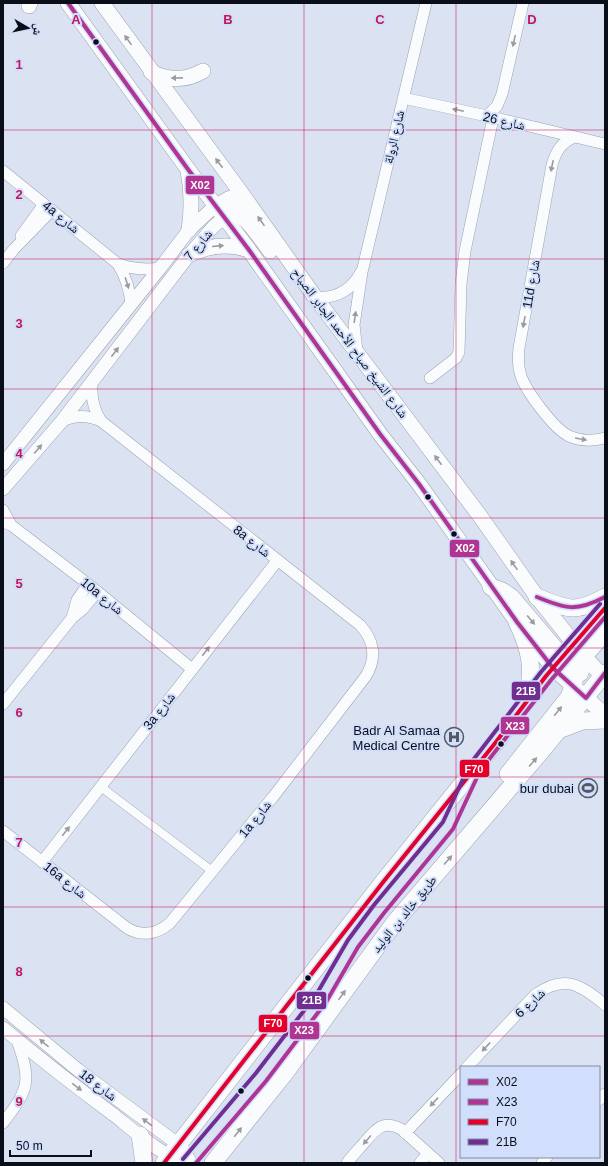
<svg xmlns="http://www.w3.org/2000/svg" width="608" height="1166" viewBox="0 0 608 1166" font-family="Helvetica,'Noto Naskh Arabic',sans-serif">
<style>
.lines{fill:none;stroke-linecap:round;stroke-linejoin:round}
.pedestrian-casing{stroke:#9ca2ae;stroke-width:9}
.minor-casing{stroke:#9ca2ae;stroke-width:12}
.tertiary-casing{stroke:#9ca2ae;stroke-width:14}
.secondary-casing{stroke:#9ca2ae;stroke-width:16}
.primary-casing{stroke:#9ca2ae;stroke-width:18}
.pedestrian{stroke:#fafbfd;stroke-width:8}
.minor{stroke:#fafbfd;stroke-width:11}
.tertiary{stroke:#fafbfd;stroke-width:13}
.secondary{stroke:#fafbfd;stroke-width:15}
.primary{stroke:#fafbfd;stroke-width:17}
.bus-1-casing{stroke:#d1dffc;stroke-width:7}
.bus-2-casing{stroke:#d1dffc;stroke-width:7}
.bus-3-casing{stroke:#d1dffc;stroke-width:7}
.bus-4-casing{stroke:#d1dffc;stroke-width:7}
.bus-1{stroke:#b03593;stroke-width:4}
.bus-2{stroke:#b03593;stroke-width:4}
.bus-3{stroke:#e4002b;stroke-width:4}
.bus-4{stroke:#6f2e90;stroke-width:4}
.oneway{fill:#9a9ca1}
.grid{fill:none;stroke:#c2185b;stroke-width:1;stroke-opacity:0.55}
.bus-dot{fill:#0a0e18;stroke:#d1dffc;stroke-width:1.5}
.labels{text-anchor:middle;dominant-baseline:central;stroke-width:4;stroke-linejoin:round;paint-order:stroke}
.street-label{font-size:13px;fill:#0a0e18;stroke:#d1dffc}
.poi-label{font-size:13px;fill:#0a0e18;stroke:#d1dffc;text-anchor:end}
.grid-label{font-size:13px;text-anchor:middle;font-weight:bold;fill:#c2185b;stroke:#d1dffc;stroke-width:4;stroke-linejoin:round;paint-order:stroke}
.line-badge{stroke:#d1dffc;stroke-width:1.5}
.badge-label{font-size:11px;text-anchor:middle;font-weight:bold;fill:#fff}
</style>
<rect width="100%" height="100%" fill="#dbe2f2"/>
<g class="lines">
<!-- pedestrian casing -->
<g class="pedestrian-casing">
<path id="pedestrian" d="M101 787 212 871"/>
</g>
<!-- minor casing -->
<g class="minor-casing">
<path id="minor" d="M403 98 487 116 605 144
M487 116 497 106 502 94 523 3
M574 137C561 143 556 151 552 165L519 348C518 357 518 367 521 376 526 391 554 429 569 436 580 441 593 441 605 438
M3 171 118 264C132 269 145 270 160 268
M21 236 44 204
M3 263 14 249 52 210
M118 264C126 277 130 289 131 305
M315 297C336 299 351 291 361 272
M357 351 354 325 362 272 426 3
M430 378 456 358 459 352 461 284 465 251 493 118
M92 383C91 397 93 409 101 421
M3 510 11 525
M3 522 11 525 88 584 192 669
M72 618 77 600 88 584
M3 704 72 618 83 609 97 592
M3 831 127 928C142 937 157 934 170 923L273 797 366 676C377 658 374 640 360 625L101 421C87 415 76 415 62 421
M42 862 277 561
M467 1067 535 995C564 974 580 984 605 1005
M599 1100 605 1094
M3 1123C30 1088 31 1081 17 1040
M405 1133 461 1074
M347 1163C352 1156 358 1150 364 1143 375 1130 383 1119 401 1129L439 1163
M420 1163 428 1153
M542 1163 547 1157"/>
</g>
<!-- tertiary casing -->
<g class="tertiary-casing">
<path id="tertiary" d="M3 464 160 268 189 230 216 205 228 198 242 194
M3 489 62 421 189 255 213 227 233 210 240 201 242 194
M3 1008 78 1070 179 1145 184 1151 191 1163
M3 1028C39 1058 76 1087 114 1115 133 1130 164 1158 188 1163"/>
</g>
<!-- secondary casing -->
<g class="secondary-casing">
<path id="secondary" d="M68 3 187 168 249 250 380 434 419 484 517 622 553 668 605 715
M102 3 242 194 315 297 480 516 537 597 584 656 605 679
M29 6 30 3
M151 72C169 81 186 81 203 71
M188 171C192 191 192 210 189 230
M216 205C244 210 254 230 270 251
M189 255C209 245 228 243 249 250"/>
</g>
<!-- primary casing -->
<g class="primary-casing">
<path id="primary" d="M491 587 502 591 511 597 562 657 570 663
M537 597C567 609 575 614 605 597
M517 622C530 649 535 670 526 699
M580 673 584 656 605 632
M561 729 582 721 605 720
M508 774 569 697C577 679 578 662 574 643
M140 1135 144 1163
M164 1163 384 881 496 742 546 676 605 608
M213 1163 285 1073 395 922 538 755 605 673"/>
</g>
<!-- pedestrian -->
<use href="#pedestrian" class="pedestrian"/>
<!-- minor -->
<use href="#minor" class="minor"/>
<!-- tertiary -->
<use href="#tertiary" class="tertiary"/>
<!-- secondary -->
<use href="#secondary" class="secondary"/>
<!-- primary -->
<use href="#primary" class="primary"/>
<!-- bus-1 casing -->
<g class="bus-1-casing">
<path id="bus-1" d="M68 3 187 168 249 250 380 434 419 484 517 622 553 668 586 698 605 673
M537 597C566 609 576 612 605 597"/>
</g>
<!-- bus-2 casing -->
<g class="bus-2-casing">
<path id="bus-2" d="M196 1163 266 1081 326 1002 358 947 384 913 453 829 480 771 551 680 605 617"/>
</g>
<!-- bus-3 casing -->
<g class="bus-3-casing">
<path id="bus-3" d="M164 1163 384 881 496 742 546 676 605 608"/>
</g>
<!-- bus-4 casing -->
<g class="bus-4-casing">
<path id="bus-4" d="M183 1159 256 1073 316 995 348 940 374 905 443 822 470 764 541 672 600 604"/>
</g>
<!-- bus-1 -->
<use href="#bus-1" class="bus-1"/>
<!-- bus-2 -->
<use href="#bus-2" class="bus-2"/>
<!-- bus-3 -->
<use href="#bus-3" class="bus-3"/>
<!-- bus-4 -->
<use href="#bus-4" class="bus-4"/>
</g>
<!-- one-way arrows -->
<defs><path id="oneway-solid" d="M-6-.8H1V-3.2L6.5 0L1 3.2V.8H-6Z"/></defs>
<g class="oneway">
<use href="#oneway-solid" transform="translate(128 40) rotate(-126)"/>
<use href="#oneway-solid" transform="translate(514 41) rotate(103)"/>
<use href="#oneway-solid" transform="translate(177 78) rotate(179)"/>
<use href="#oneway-solid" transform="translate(458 110) rotate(-168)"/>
<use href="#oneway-solid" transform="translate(219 163) rotate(-127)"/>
<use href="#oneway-solid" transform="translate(552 166) rotate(102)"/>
<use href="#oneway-solid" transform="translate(261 221) rotate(-125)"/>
<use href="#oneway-solid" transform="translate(218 246) rotate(-5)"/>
<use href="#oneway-solid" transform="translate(127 283) rotate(73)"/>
<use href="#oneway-solid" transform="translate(355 317) rotate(-82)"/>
<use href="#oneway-solid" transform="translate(524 322) rotate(100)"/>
<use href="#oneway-solid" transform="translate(115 352) rotate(-53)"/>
<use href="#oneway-solid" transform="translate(581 439) rotate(10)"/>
<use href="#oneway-solid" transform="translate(38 449) rotate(-49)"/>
<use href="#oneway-solid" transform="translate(438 460) rotate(-127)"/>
<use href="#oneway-solid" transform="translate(514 565) rotate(-125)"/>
<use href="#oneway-solid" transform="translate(531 620) rotate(50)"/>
<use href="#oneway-solid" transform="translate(206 651) rotate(-52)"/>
<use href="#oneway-solid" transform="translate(558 711) rotate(-51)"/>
<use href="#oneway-solid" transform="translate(533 762) rotate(-49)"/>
<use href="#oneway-solid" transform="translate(66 831) rotate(-52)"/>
<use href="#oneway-solid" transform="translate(448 860) rotate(-49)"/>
<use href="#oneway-solid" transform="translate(342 995) rotate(-54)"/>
<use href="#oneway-solid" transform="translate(44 1043) rotate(-140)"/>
<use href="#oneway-solid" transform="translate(486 1047) rotate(133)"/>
<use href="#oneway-solid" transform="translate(77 1087) rotate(37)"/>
<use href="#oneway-solid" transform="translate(434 1102) rotate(133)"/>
<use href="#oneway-solid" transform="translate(147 1122) rotate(-143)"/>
<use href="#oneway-solid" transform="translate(238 1132) rotate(-51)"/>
<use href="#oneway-solid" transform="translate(367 1140) rotate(130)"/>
</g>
<!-- grid -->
<path class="grid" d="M152 3V1163M304 3V1163M456 3V1163M3 130H605M3 259H605M3 389H605M3 518H605M3 648H605M3 777H605M3 907H605M3 1036H605"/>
<!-- icons -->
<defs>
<g id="hospital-ring" transform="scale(1)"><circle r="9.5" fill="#d1dffc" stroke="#535864" stroke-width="1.5"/><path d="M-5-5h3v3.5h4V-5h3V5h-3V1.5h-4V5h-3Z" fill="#535864"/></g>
<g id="stadium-ring" transform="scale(1)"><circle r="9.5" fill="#d1dffc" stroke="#535864" stroke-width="1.5"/><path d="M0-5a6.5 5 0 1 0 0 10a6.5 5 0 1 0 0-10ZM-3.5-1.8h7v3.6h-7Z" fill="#535864"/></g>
</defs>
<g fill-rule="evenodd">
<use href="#hospital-ring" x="454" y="737"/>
<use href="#stadium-ring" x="588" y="788"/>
</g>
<!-- markers -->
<g class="bus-dot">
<circle cx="96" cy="42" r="3.5"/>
<circle cx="428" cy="497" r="3.5"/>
<circle cx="454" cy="534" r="3.5"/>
<circle cx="501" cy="744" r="3.5"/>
<circle cx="308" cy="978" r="3.5"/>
<circle cx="241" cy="1091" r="3.5"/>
</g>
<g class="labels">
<!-- street labels -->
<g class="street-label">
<text transform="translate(504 121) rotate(13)">شارع 26</text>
<text transform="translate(394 137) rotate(-77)">شارع الرولة</text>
<text transform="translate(61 217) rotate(39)">4a شارع</text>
<text transform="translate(198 245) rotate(-50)">شارع 7</text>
<text transform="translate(531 284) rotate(-80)">11d شارع</text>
<text transform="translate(350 343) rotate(53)">شارع الشيخ صباح الأحمد الجابر الصباح</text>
<text transform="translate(252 541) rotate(38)">8a شارع</text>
<text transform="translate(102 596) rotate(39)">10a شارع</text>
<text transform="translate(159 711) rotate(-52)">3a شارع</text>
<text transform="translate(255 819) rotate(-51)">1a شارع</text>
<text transform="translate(65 880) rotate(38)">16a شارع</text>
<text transform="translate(404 914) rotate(-51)">طريق خالد بن الوليد</text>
<text transform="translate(530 1003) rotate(-43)">شارع 6</text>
<text transform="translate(98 1085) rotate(37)">شارع 18</text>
</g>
<!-- poi labels -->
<g class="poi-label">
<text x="440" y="730">Badr Al Samaa<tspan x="440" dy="15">Medical Centre</tspan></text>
<text x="574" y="788">bur dubai</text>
</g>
</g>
<g class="grid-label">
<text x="76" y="24">A</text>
<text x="228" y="24">B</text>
<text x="380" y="24">C</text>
<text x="532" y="24">D</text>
<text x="19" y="69">1</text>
<text x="19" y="199">2</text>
<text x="19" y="328">3</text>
<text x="19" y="458">4</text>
<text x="19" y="588">5</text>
<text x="19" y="717">6</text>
<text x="19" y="847">7</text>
<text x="19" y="976">8</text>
<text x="19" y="1106">9</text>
</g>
<g class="line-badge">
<rect x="185" y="175" width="30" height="20" rx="4" fill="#b03593"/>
<rect x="449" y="539" width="31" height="19" rx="4" fill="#b03593"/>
<rect x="511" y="681" width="30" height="20" rx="4" fill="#6f2e90"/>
<rect x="500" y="716" width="30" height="19" rx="4" fill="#b03593"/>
<rect x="459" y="759" width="31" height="19" rx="4" fill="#e4002b"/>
<rect x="296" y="991" width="31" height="19" rx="4" fill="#6f2e90"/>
<rect x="258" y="1014" width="30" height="19" rx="4" fill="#e4002b"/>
<rect x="289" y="1021" width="31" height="19" rx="4" fill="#b03593"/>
</g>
<g class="badge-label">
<text x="200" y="189">X02</text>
<text x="465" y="552">X02</text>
<text x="526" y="695">21B</text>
<text x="515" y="730">X23</text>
<text x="474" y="773">F70</text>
<text x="312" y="1004">21B</text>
<text x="273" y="1027">F70</text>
<text x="304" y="1034">X23</text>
</g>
<!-- border -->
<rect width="608" height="1166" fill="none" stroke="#0a0e18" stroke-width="8"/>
<!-- legend -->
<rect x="460" y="1066" width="140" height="92" fill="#d1dffc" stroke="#818ba1"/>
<rect x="468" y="1079" width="20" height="6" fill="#b03593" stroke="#818ba1"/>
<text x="496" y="1086" font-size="12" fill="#0a0e18">X02</text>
<rect x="468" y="1099" width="20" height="6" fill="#b03593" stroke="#818ba1"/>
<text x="496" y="1106" font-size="12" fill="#0a0e18">X23</text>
<rect x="468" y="1119" width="20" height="6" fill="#e4002b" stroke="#818ba1"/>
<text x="496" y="1126" font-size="12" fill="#0a0e18">F70</text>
<rect x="468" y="1139" width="20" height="6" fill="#6f2e90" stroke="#818ba1"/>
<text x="496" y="1146" font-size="12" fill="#0a0e18">21B</text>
<!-- north arrow -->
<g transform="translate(28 28) rotate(99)" stroke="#d1dffc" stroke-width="3" paint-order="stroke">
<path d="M0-3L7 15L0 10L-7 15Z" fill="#0a0e18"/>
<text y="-6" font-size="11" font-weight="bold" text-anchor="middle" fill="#0a0e18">ش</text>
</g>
<!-- scale -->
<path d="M10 1150v6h81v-6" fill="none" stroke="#0a0e18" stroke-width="2"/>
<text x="16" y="1150" font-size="12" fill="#0a0e18" stroke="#d1dffc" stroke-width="3" paint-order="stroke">50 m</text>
</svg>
